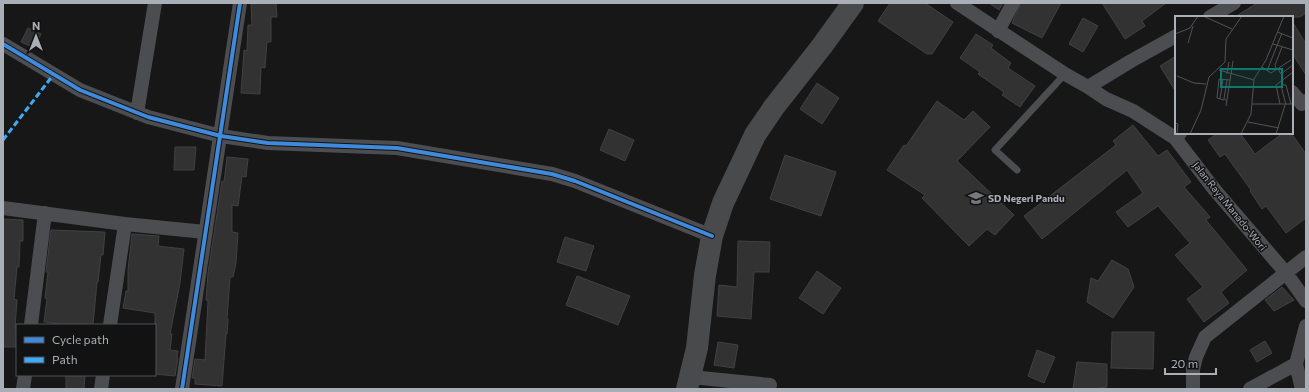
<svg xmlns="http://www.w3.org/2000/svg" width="1309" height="392" viewBox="0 0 1309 392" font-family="Commissioner,sans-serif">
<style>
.building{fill:#323233;stroke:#404144}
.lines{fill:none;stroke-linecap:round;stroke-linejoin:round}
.service{stroke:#4c4d50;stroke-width:7}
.minor{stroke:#4c4d50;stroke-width:14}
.trunk{stroke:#494a4c;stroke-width:22}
.quiet{stroke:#3fa9f5;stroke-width:3;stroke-dasharray:6 3;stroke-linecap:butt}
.cycleway-casing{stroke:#121213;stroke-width:6}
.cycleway{stroke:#408adc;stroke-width:4}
.labels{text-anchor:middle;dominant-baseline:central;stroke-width:3;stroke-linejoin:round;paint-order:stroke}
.poi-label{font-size:10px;font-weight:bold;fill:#aaaeb7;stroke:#121213;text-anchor:start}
.street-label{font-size:10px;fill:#aaaeb7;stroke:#121213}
.inset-road{fill:none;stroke:#525358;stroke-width:1}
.view{fill:#0f766e;fill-opacity:0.15;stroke:#0f766e;stroke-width:2}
.inset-edge{fill:none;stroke:#aaaeb7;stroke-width:2}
</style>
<rect width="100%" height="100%" fill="#171718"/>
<!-- building -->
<path class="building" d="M276 3 277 17H271V42H267L265 68 261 67 260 94 241 93 244 50 247 51 248 25H252L251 4Z
M890 3H925L953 22 932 54H927L878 21Z
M989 3H1003L999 10Z
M1021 3H1061L1042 38 1012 23Z
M1102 3H1166L1142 21 1145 26 1125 39Z
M1257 3H1306V13L1300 17H1235Z
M1083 18 1098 26 1083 52 1069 44Z
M1292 21 1306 44V75L1292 53Z
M28 28 41 34 34 48 21 42Z
M976 34 993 45 991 48 1011 63 1008 68 1035 86 1020 107 1002 95 1004 92 978 74 980 72 960 58Z
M1176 56V92L1160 66Z
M817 83 839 98 822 124 800 109Z
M937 101 964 120 973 111 990 127 957 161 1014 215 995 235 987 229 969 246 922 198 925 195 887 170 904 145 906 146Z
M1133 125 1158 156 1167 150 1191 182 1184 187 1210 217 1206 220 1247 270 1221 292 1229 303 1204 322 1187 299 1203 287 1175 255 1190 243 1158 206 1128 227 1116 212 1143 193 1127 170 1042 239 1024 216 1116 145 1113 141Z
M609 129 634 140 625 161 600 150Z
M1218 133H1240L1255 154 1283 133H1291L1306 154V218L1286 233 1266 206 1262 209 1250 191 1251 190 1225 154 1220 157 1208 140Z
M175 147H196L194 170H174Z
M785 155 836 172 821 216 770 199Z
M227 157 248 159 246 177 242 176 238 206 232 205V232L238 233 236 263 233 277H230L227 319H228L227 334H226L222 386 195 384V378H192L195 359 205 360 208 301 206 300 208 273 222 181 224 182Z
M3 219 23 220V241H20L19 267H17L14 299 17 300 15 327 17 328 16 347H3Z
M51 230 105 232 103 255H101L98 282H97L93 325H69L44 322 47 299 45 298 48 272H46Z
M132 234 159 236 158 246 184 249 180 283 170 334H172L170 350 178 351 177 357 178 358 175 376 155 374V313L123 308 126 291H128V270Z
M565 237 594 246 586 271 557 262Z
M738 241 770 242 769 272H754L751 319 717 316 719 285 737 287Z
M1112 260 1128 269 1134 287 1113 318 1087 302 1091 278 1098 281Z
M817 271 841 288 823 314 799 298Z
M577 276 630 296 618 325 566 305Z
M1282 287 1294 300 1274 311 1265 300Z
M1112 332H1154L1153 369 1111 368Z
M1265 341 1272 353 1257 362 1250 350Z
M718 342 738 345 734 368 714 365Z
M1037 350 1055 357 1044 383 1028 376Z
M1077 362 1107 364V387L1092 389H1073Z
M66 375H85L84 389H66Z"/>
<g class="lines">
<!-- service -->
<path class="service" d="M1017 170 995 150 1065 74"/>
<!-- minor -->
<path class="minor" d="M957 3 1065 74 1088 87 1131 61 1176 36
M1210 17 1234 3
M998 31 1013 3
M3 44 80 90 148 117 221 136 268 143 397 148 552 174 575 181 712 236
M1088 87 1106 99 1133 111 1175 138 1180 133
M1292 92 1302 104 1306 101
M137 113 155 3
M1175 138 1214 189 1286 273 1306 301
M3 208 125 224 205 232
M31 325 45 213
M110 325 125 224
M1296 364 1302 389
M691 377 770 385
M23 389 25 375
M101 389 103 375
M182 389 240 3
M1193 389V369L1196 357 1205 337 1306 257
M1250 389 1296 364 1306 326"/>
<!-- trunk -->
<path class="trunk" d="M687 389 697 348 705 275 712 236 723 203 755 135 774 107 822 46 853 3"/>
<!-- quiet -->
<path class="quiet" d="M3 140 54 74"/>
<!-- cycleway casing -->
<g class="cycleway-casing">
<path id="cycleway" d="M3 44 80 90 148 117 221 136 268 143 397 148 552 174 575 181 712 236
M182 389 240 3"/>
</g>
<!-- cycleway -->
<use href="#cycleway" class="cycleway"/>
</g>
<!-- icons -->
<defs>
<g id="school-bare" transform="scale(1.2)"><path d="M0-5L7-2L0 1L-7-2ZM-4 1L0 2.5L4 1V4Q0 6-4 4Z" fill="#77797f" stroke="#121213" stroke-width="2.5" paint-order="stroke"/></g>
</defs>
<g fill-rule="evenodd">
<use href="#school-bare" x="976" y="198"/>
</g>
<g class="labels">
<!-- poi labels -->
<g class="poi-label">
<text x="988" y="198">SD Negeri Pandu</text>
</g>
<!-- street labels -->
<g class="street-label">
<text transform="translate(1230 206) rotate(51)">Jalan Raya Manado-Wori</text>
</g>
</g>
<!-- overview -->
<g transform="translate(1175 16)">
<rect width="118" height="118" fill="#171718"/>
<path class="inset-road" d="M28 0 57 13M102 16 118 22M0 18 15 12 23 0M13 27 18 10M98 28 118 34M87 51 96 57 116 44M103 53 106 58 118 49M44 54 79 64M102 54 100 49 107 31M92 55 107 17M52 58 54 46M2 60 19 67 31 68M52 64 49 83 52 85M106 69H111L116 88M106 70 111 89M45 83 48 63M49 84 42 82 44 63 55 64M77 88H118M105 88 101 69 118 56M51 90 58 45M73 106 104 112M0 107 3 108 2 118M15 118 26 94 34 61 50 46 51 23 67 0M66 118 76 98 79 63 91 44 109 0M101 118 110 89"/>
<path class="view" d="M46 53H107V71H46Z"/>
<rect width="118" height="118" class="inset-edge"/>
</g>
<!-- border -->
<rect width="1309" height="392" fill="none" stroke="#aaaeb7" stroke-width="8"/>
<!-- legend -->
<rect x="16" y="324" width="140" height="52" fill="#121213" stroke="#4f5055"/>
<rect x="24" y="337" width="20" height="6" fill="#408adc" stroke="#4f5055"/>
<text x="52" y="344" font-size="12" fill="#aaaeb7">Cycle path</text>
<rect x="24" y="357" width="20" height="6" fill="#3fa9f5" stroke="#4f5055"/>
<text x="52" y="364" font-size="12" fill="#aaaeb7">Path</text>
<!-- north arrow -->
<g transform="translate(36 36)" stroke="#121213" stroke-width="3" paint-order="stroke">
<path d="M0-3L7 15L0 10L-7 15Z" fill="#aaaeb7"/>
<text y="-6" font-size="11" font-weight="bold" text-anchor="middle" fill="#aaaeb7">N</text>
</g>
<!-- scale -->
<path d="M1165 368v6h51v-6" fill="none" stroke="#aaaeb7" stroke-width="2"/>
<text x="1171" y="368" font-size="12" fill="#aaaeb7" stroke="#121213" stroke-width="3" paint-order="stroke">20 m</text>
</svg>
